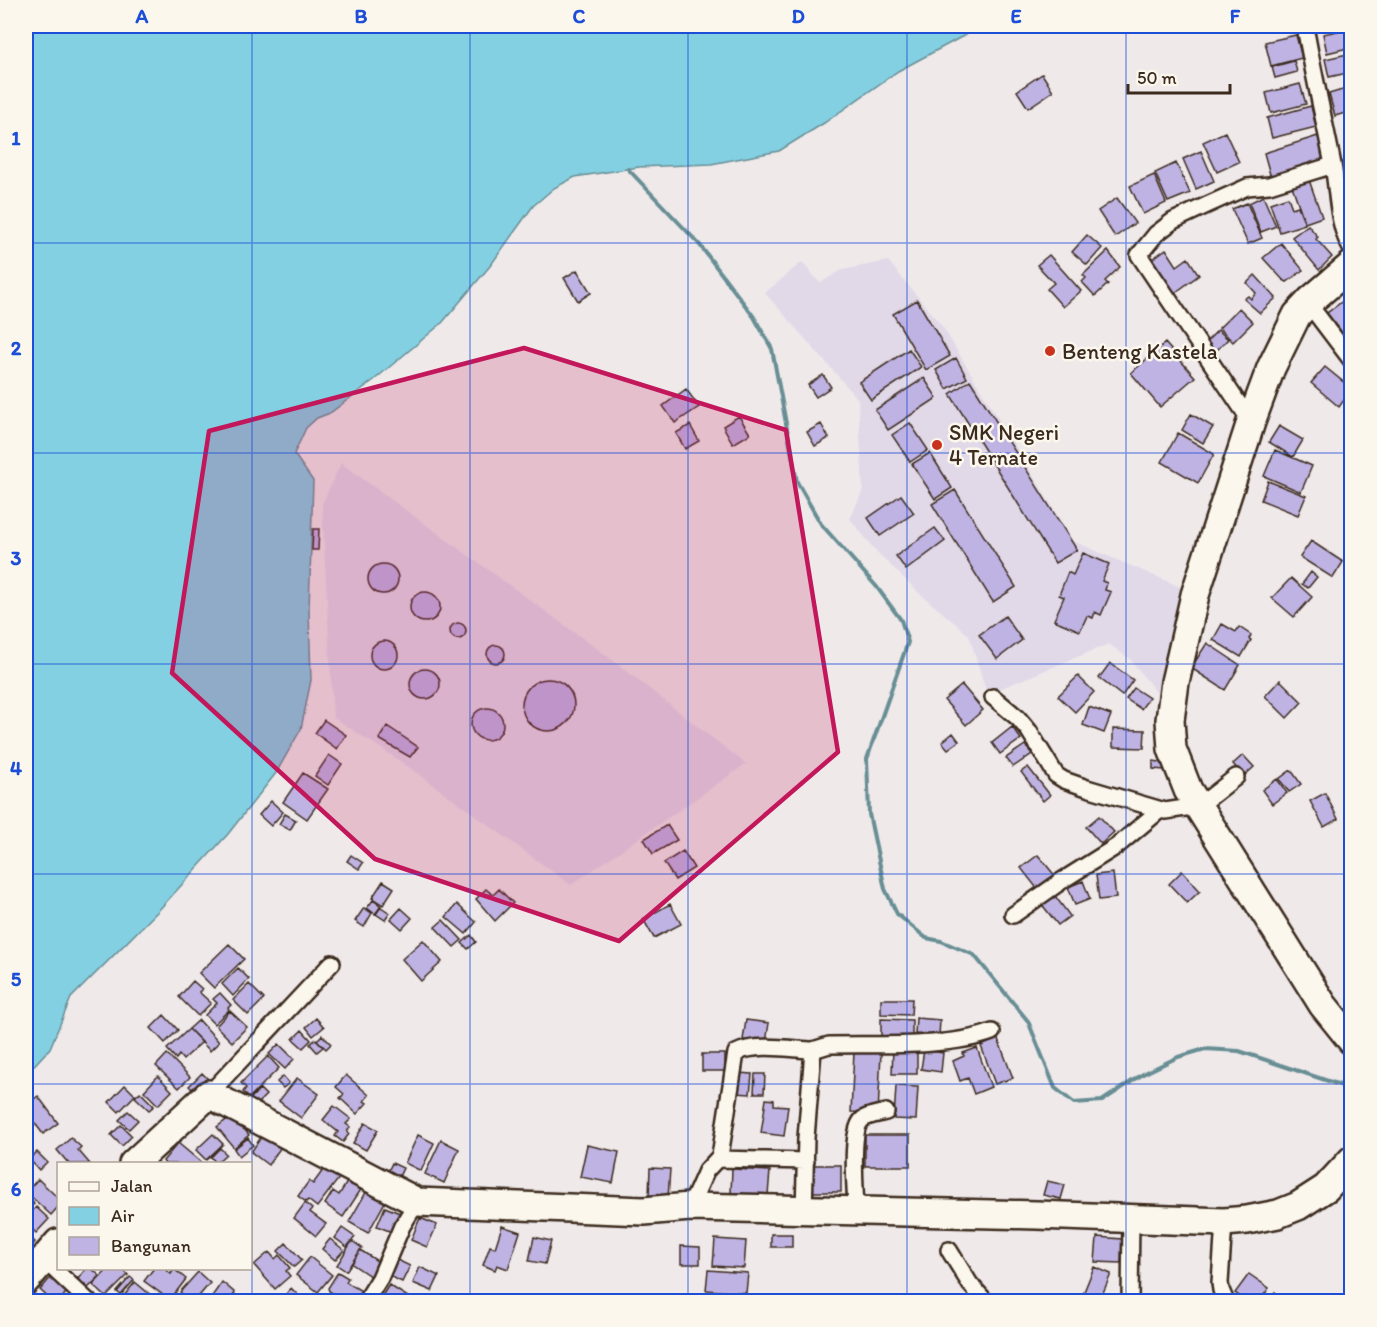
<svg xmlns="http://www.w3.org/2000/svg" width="1377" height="1327" viewBox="0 0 1377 1327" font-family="Itim,sans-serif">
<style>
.built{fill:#e1d9e8}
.water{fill:#84d0e3;stroke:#678e94;stroke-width:1.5}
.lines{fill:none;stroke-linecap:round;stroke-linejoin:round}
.stream{stroke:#678e94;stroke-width:4}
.building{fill:#bfb3e4;stroke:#3b2a1e;stroke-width:1.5}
.street-casing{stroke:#3b2a1e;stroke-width:20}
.highway-casing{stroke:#3b2a1e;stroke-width:32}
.path{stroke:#3b2a1e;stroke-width:2;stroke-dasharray:6 4.5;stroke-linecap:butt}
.street{stroke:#fbf7ec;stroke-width:15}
.highway{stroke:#fbf7ec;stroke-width:27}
.marked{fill:#c2185b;fill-opacity:0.2;stroke:#c2185b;stroke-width:4.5;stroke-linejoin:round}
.grid{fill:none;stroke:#1d4ed8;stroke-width:1.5;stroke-opacity:0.55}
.poi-dot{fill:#c8321e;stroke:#fbf7ec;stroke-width:2}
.labels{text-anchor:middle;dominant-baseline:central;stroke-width:5;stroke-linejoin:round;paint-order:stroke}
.poi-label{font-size:22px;fill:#3b2a1e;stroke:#fbf7ec;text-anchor:start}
.neatline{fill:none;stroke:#1d4ed8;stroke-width:2}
.grid-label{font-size:20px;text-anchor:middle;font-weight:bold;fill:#1d4ed8}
</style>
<rect width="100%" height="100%" fill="#efe9ea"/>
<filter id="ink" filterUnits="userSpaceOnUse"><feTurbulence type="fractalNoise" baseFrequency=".0167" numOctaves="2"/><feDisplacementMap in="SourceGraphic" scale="12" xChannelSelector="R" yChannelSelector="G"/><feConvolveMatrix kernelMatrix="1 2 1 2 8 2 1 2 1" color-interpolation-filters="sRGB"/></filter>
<g filter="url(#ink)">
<!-- built -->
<path class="built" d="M888 261 942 326 1073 541 1185 589 1162 684 1156 692 1130 659 1109 644 987 694 969 635 918 592 876 551 850 519 863 490 858 399 765 293 802 262 820 283 842 270Z
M341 463 607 656 746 764 571 885 403 763 333 717 322 504Z"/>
<!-- water -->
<path class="water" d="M26 26H982L898 71 824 123 779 151 711 164 639 167 575 177 554 188 533 206 490 266 442 323 374 380 330 413 317 418 306 428 294 454 313 481 309 610 311 680 301 729 276 773 228 834 157 912 71 998 50 1048 26 1074Z"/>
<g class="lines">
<!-- stream -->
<path class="stream" d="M628 169 699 244 754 317 772 349 797 482 821 524 876 586 901 620 908 642 867 759 869 814 885 889 897 914 926 938 941 941 974 955 1028 1021 1055 1088 1074 1103 1102 1101 1143 1074 1178 1057 1205 1049 1239 1051 1352 1089"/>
</g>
<!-- building -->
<path class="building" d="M1352 28V47L1327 53 1323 34Z
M1296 35 1302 58 1271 66 1265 42Z
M1352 53V72L1329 77 1325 59Z
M1294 61 1297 72 1275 78 1272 67Z
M1042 74 1053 91 1028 108 1017 91Z
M1300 84 1306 104 1271 113 1266 93Z
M1352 87V111L1335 116 1329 94Z
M1311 106 1316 127 1272 138 1267 118Z
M1225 132 1239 162 1217 172 1203 142Z
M1318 136 1326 161 1271 178 1264 153Z
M1201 151 1214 181 1196 189 1183 159Z
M1176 163 1190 193 1168 202 1155 173Z
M1154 175 1166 203 1143 214 1130 186Z
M1308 177 1322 217 1305 223 1291 183Z
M1263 196 1276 226 1261 232 1249 203Z
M1352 196V213L1343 205Z
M1288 197 1292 208 1298 206 1305 224 1280 232 1270 203Z
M1117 198 1135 223 1115 237 1098 211Z
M1247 203 1262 238 1248 244 1232 209Z
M1308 225 1318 237 1316 239 1332 257 1319 270 1292 237Z
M1087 235 1102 248 1087 265 1072 252Z
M1281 243 1303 270 1287 282 1283 280 1263 258Z
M1166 249 1177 266 1188 258 1199 275 1172 295 1148 262Z
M1108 251 1120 267 1105 281 1108 284 1095 296 1082 282 1086 278 1083 275Z
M1049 255 1081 291 1063 307 1047 289 1054 283 1037 265Z
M577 270 591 293 578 301 564 278Z
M1255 275 1276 298 1260 313 1244 299 1248 296 1251 299 1256 293 1247 283Z
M917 300 950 356 926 370 893 314Z
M1344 300 1352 309 1350 343 1327 313Z
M1239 308 1253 322 1233 342 1219 328Z
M1218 330 1228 339 1212 355 1202 346Z
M1165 343 1195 377 1160 407 1131 373Z
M909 349 921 367 871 400 859 382Z
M956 358 967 378 947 389 936 370Z
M1325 367 1352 389 1339 407 1311 383Z
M823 375 831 387 816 397 808 385Z
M924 378 937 398 888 430 875 410Z
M970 380 1077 550 1055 563 950 394Z
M686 389 699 407 675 423 663 406Z
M1191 414 1213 427 1203 443 1182 430Z
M739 416 750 434 733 444 723 426Z
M910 423 928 450 910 462 892 435Z
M821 424 829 438 815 446 807 432Z
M690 425 699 441 685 449 676 433Z
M1279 426 1303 440 1293 457 1269 442Z
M1178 433 1214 454 1198 483 1162 462Z
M1275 450 1312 466 1301 492 1264 476Z
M930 453 952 488 935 499 912 464Z
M1268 481 1306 496 1298 515 1261 500Z
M955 490 1016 587 993 602 932 504Z
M901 495 914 513 880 536 868 518Z
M935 528 945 541 906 570 896 556Z
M313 529H319L318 550H312Z
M1311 541 1343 562 1333 578 1300 557Z
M1083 553 1109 564 1102 581 1107 583 1105 590 1111 592 1101 615 1095 612 1093 618 1087 616 1080 631 1054 620 1064 597 1059 595 1068 572 1073 575Z
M368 579a15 15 0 1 1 30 0a15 15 0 1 1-30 0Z
M1311 572 1317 577 1308 588 1302 584Z
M1291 578 1312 597 1294 617 1272 598Z
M410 607a15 15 0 1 1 30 0a15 15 0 1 1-30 0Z
M1005 616 1022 640 997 659 979 635Z
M450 631a8 8 0 1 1 16 0a8 8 0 1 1-16 0Z
M1222 624 1236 632 1239 627 1251 635 1249 639 1251 640 1241 657 1213 640Z
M370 655a14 14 0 1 1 28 0a14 14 0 1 1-28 0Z
M1207 643 1240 665 1225 690 1191 668Z
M487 654a9 9 0 1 1 18 0a9 9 0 1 1-18 0Z
M1110 663 1133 680 1122 696 1099 678Z
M410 684a15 15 0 1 1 30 0a15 15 0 1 1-30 0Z
M1078 676 1094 692 1075 712 1058 696Z
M522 705a26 26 0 1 1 52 0a26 26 0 1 1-52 0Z
M1280 680 1302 702 1287 718 1265 696Z
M962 685 983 710 966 725 944 700Z
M1134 688 1149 698 1141 709 1126 699Z
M1089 707 1111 715 1104 733 1083 725Z
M471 724a16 16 0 1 1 32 0a16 16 0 1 1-32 0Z
M324 720 346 735 337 749 315 733Z
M387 726 418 747 410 757 379 739Z
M1012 727 1021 739 1000 754 992 743Z
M1113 729 1145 730 1144 748 1113 747Z
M953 733 959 741 948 749 942 742Z
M1025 745 1032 754 1013 767 1006 758Z
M329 755 342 764 328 785 315 776Z
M1243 755 1254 767 1244 776 1233 764Z
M1153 761 1166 763 1165 770 1153 769Z
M1028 767 1050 795 1043 801 1021 772Z
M1291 770 1301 784 1289 792 1279 779Z
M303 773 328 789 307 819 283 802Z
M1277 779 1287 793 1272 804 1262 790Z
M1325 793 1338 819 1324 827 1310 801Z
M271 801 283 812 271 826 259 815Z
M285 814 296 820 290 830 279 824Z
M1099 816 1114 832 1101 844 1086 827Z
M667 825 677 840 653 854 644 839Z
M683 851 694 868 675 880 664 863Z
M351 855 363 863 359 869 347 861Z
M1038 855 1056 877 1039 891 1021 868Z
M1182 871 1200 891 1187 903 1169 884Z
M1113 873 1116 898 1099 900 1096 875Z
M383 881 394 888 383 905 372 898Z
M1083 881 1090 899 1075 905 1068 887Z
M486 889 493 895 499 889 513 903 495 921 476 899Z
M1052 892 1070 916 1058 925 1040 902Z
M373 900 381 906 375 914 367 908Z
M457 904 476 922 466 934 446 917Z
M670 904 681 924 654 938 643 919Z
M381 907 390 913 385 920 376 914Z
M364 908 372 913 364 927 355 921Z
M401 908 412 918 402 929 391 919Z
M443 920 462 940 454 947 435 927Z
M471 935 476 942 468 949 462 943Z
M423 940 442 962 421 981 402 959Z
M229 944 244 959 214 988 199 973Z
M238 968 249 979 233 996 222 984Z
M193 981 202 989 199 992 211 1003 198 1016 179 997Z
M249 984 264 999 248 1015 233 1000Z
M220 993 231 1005 228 1008 229 1010 214 1024 205 1015 217 1003 213 999Z
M881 999H912L911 1015 881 1014Z
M230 1011 247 1027 232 1042 216 1026Z
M164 1015 178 1030 165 1043 151 1028Z
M316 1018 324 1027 313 1036 306 1027Z
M916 1018 940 1020 939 1036 915 1034Z
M881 1019 912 1020V1039H881Z
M199 1020 219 1042 210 1051 189 1029Z
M746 1020 769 1023 766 1043 743 1040Z
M189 1029 202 1042 183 1060 179 1055 176 1059 167 1049Z
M302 1030 311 1040 303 1048 293 1039Z
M322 1035 331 1044 326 1049 317 1040Z
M316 1039 323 1047 317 1052 310 1044Z
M998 1039 1013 1078 995 1084 981 1046Z
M279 1044 294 1059 285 1069 269 1054Z
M977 1048 991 1087 974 1094 968 1078 960 1081 953 1061 964 1056 963 1053Z
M893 1049 917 1050V1074H892Z
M924 1050 943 1053 941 1072 921 1069Z
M854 1052 881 1053 878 1113 851 1112Z
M167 1054 190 1077 179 1088 156 1066Z
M702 1054H725V1071H702Z
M268 1056 279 1068 249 1098 243 1092 246 1088 241 1083Z
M202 1073 208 1079 195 1092 189 1086Z
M738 1073 752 1074 750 1094 736 1093Z
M755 1074H765L764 1093H754Z
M346 1075 369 1095 364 1101 367 1103 357 1114 340 1098 344 1094 336 1087Z
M158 1076 172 1091 158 1105 144 1091Z
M283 1076 289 1083 283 1088 277 1082Z
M297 1078 319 1094 301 1118 279 1101Z
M125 1085 135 1095 119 1112 109 1102Z
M896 1086 918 1087 916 1120 894 1119Z
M260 1089 266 1095 256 1105 250 1099Z
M140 1092 154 1106 149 1110 135 1097Z
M38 1096 58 1123 43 1134 27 1113 26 1114V1105Z
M766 1099 774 1100V1105L788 1106 784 1136 761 1133Z
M334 1106 351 1119 346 1124 350 1127 347 1132 349 1134 343 1142 335 1136 338 1132 323 1120Z
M128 1111 138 1120 129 1129 119 1120Z
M233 1115 249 1135 234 1148 217 1127Z
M365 1123 378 1130 366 1150 353 1143Z
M121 1125 132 1136 122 1146 111 1135Z
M266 1130 284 1143 268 1165 251 1152Z
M213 1134 223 1144 206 1160 196 1150Z
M418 1135 434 1143 421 1171 405 1163Z
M865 1135H910V1166H865Z
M71 1138 81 1147 78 1150 90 1164H69L57 1150Z
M248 1138 253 1145 239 1156 234 1149Z
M441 1140 459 1149 444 1183 425 1174Z
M178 1143 203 1164H165L163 1161Z
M587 1145 619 1152 613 1183 580 1177Z
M220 1148 226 1154 216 1163 211 1157Z
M37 1152 47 1162 39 1170 29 1159Z
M392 1163 403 1168 395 1185 384 1180Z
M810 1165H841V1192H810Z
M326 1166 340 1177 317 1207 308 1200 306 1202 298 1196 309 1181 313 1184Z
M650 1168 670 1169 668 1198 649 1197Z
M732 1169 770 1171 768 1195 731 1193Z
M38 1179 58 1198V1207L51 1215 26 1192Z
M349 1179 362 1188 343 1217 325 1204 333 1191 339 1195Z
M1047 1181 1065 1185 1061 1199 1043 1195Z
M368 1189 386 1200 368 1233 349 1222Z
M26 1194 34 1204 26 1210Z
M305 1203 312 1209 310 1212 326 1224 316 1236 294 1218Z
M36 1207 49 1219 36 1233 26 1223V1218Z
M385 1207 402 1214 394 1233 377 1226Z
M420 1218 437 1225 427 1247 411 1240Z
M502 1226 520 1232 508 1269 497 1265 495 1270 483 1265 490 1246 495 1248Z
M342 1228 355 1237 347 1247 335 1238Z
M771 1234H792V1247H771Z
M30 1237 35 1242 29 1250 26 1247V1243Z
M534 1237 551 1241 545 1264 529 1261Z
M1097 1237 1122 1239 1121 1263 1095 1262Z
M330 1239 344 1250 335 1260 322 1249Z
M715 1239 746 1241 744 1268 713 1266Z
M352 1241 362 1248 346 1271 337 1265Z
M286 1243 302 1260 294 1267 278 1251Z
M681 1246 700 1247V1264H681Z
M360 1250 385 1266 376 1280 352 1264Z
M269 1252 275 1259 279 1255 290 1268 286 1271 290 1276 275 1289 254 1265Z
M310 1257 332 1275 318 1292 296 1275Z
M393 1258 410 1266 402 1282 385 1274Z
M420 1267 439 1276 432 1291 413 1283Z
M1094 1267 1111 1274 1099 1302H1088L1081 1299Z
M87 1268H91L100 1276 88 1288 78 1278Z
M109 1268H122L128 1275 106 1297 93 1285Z
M154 1268H164L171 1274 174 1269 186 1279 170 1300 144 1281Z
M708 1270 748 1273 746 1293 706 1290Z
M198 1272 210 1283 194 1302H191L180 1292Z
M338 1272 348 1278 346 1282 365 1293 359 1302H347L329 1291 328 1288Z
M1249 1274 1269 1288 1259 1302H1248L1235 1293Z
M52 1276 68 1290 59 1302H53L40 1290Z
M130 1277 134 1280 121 1295 117 1292Z
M135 1282 153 1297 150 1302H130L124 1296Z
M222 1282 235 1293 229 1302H208Z
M389 1285 408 1297 406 1302H378Z
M291 1288 305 1302H279Z
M1275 1292 1286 1302H1268Z
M32 1293 42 1302H26Z"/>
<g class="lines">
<!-- street casing -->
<g class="street-casing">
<path id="street" d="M1305 26C1313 72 1324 119 1333 165 1338 192 1337 226 1352 250
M1308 303 1352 361
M1251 422 1139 255 1156 234 1173 221 1207 205 1247 187 1269 185 1333 165
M993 697 1018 718 1029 731 1056 775 1064 780 1087 788 1165 811 1199 806 1236 777
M1013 915 1063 880 1117 846 1160 810
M209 1094 332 963
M718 1159 806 1161
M690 1207 706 1171 720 1156 736 1053C755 1043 791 1049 813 1050
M804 1211 806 1138 813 1050 829 1045C876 1044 950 1048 992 1032
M856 1212C856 1194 849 1129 863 1119 869 1115 879 1114 886 1112
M1224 1222 1220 1283 1221 1290 1226 1302
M949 1250 970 1284 986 1302
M44 1260 89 1302
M365 1302 380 1278 402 1226 417 1202
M1130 1302 1131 1218"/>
</g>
<!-- highway casing -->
<g class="highway-casing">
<path id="highway" d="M1352 265 1311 300 1297 315 1271 368 1251 422 1195 595 1175 682 1170 720 1172 749 1188 790 1323 1005 1352 1041
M133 1164 209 1094 417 1202 644 1211 690 1207 1037 1215 1224 1222 1247 1220 1278 1214 1298 1206 1326 1188 1352 1160
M26 1280 58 1243"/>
</g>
<!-- path -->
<path class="path" d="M1347 162 1352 158"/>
<!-- street -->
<use href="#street" class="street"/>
<!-- highway -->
<use href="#highway" class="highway"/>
</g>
</g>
<!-- marked area -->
<path class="marked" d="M524 348 786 430 838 752 619 941 375 859 172 673 209 431Z"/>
<!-- grid -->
<path class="grid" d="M252 26V1302M470 26V1302M688 26V1302M907 26V1302M1126 26V1302M26 243H1352M26 453H1352M26 664H1352M26 874H1352M26 1084H1352"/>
<!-- markers -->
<g class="poi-dot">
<circle cx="1050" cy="351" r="6"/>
<circle cx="937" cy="445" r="6"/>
</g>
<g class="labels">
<!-- poi labels -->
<g class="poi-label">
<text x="1062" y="351">Benteng Kastela</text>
<text x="949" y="432">SMK Negeri<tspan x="949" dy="25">4 Ternate</tspan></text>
</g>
</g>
<!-- margin -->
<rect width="1377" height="1327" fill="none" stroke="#fbf7ec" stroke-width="66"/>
<!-- legend -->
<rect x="57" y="1162" width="195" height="108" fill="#fbf7ec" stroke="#aea59a" stroke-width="1.5"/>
<rect x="69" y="1182" width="30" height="9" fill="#fbf7ec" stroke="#aea59a" stroke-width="1.5"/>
<text x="111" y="1192" font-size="18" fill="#3b2a1e">Jalan</text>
<rect x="69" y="1207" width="30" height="18" fill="#84d0e3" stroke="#aea59a" stroke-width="1.5"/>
<text x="111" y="1222" font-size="18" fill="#3b2a1e">Air</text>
<rect x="69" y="1237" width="30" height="18" fill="#bfb3e4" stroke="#aea59a" stroke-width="1.5"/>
<text x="111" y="1252" font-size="18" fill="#3b2a1e">Bangunan</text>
<!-- scale -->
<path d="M1128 84v9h102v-9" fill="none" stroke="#3b2a1e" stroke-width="3"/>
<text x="1137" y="84" font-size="18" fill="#3b2a1e" stroke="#fbf7ec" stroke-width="4.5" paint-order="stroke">50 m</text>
<rect x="33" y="33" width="1311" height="1261" class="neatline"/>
<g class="grid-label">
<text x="142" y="23">A</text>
<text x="361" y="23">B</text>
<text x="579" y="23">C</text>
<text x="798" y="23">D</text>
<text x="1016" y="23">E</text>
<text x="1235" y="23">F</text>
<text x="16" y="145">1</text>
<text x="16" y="355">2</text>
<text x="16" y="565">3</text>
<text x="16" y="775">4</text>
<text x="16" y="986">5</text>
<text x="16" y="1196">6</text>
</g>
</svg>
